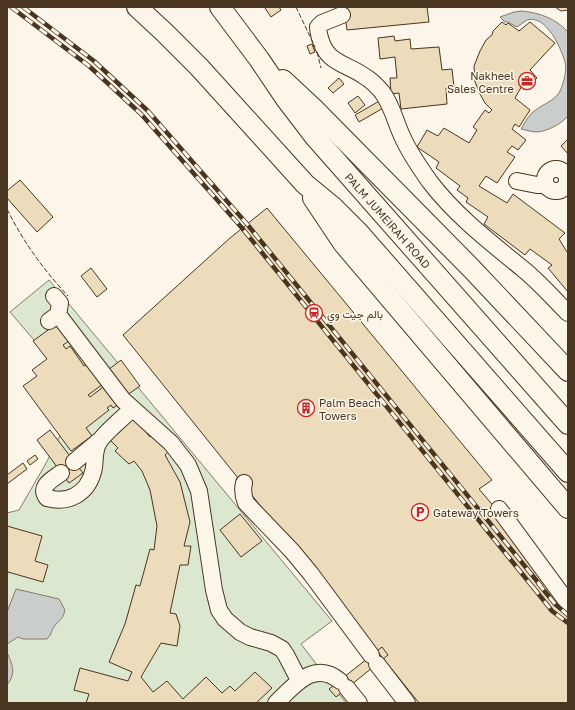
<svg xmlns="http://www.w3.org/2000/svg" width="575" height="710" viewBox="0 0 575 710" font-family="'Golos Text',Vazirmatn,sans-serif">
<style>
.green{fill:#dce7d0;stroke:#887966}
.water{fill:#c9cecd;stroke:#887966}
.building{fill:#ecdcbc;stroke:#4a3520}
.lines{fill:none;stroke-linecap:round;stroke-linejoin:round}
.minor-casing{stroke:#4a3520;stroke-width:18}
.major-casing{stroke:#4a3520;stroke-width:22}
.minor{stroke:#fbf6e9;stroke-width:16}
.major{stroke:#fbf6e9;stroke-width:20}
.rail-casing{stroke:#4a3520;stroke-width:4.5}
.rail{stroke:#fbf6e9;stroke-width:3;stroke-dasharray:9;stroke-linecap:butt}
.fence{stroke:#4a3520;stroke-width:1;stroke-dasharray:5 2;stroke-linecap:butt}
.labels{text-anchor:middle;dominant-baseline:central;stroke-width:3;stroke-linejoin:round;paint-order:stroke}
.poi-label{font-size:11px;fill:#4a3520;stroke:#fbf6e9;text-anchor:start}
.street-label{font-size:11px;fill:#4a3520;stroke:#fbf6e9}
</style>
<rect width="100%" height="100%" fill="#fbf6e9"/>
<!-- green -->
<path class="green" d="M49 280 332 621 301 644 346 703H7V513L19 510 45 465 81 395 10 312Z"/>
<!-- water -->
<path class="water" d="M522 11C540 13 555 18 568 32V116C561 124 548 131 537 132 532 132 526 130 521 129 524 124 527 118 531 114 539 105 557 101 561 89 564 81 567 70 565 62 561 48 546 14 527 20 524 22 520 25 517 27L508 22H505L500 17 514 12Z
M16 589 59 599 65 610C62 622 59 619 54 627 51 631 52 634 47 639H23L18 637 7 644V652V612Z
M7 652C12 665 17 672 7 685Z"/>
<!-- building -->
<path class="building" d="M267 7H279L281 10 271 17 265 8Z
M344 7H427L429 22 347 30Z
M555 7H568V10L561 11Z
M502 22 506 25 508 23 519 31 530 22 555 43 530 70 537 78 528 86 523 84 515 98 530 110 519 127 515 124 512 129 526 140 518 150 512 146 507 152 515 157 497 183 486 176 479 186 507 203 513 194 565 233 559 239 567 252 568 251V292L548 268 552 265 530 249 525 255 484 224 488 217 466 202 468 198 457 190 460 186 436 168 439 162 417 147 427 130 438 136 444 128 469 143 477 130 473 127 485 110 489 113 492 110 485 103 480 94 475 82 474 66 480 51 486 40 492 35 493 31Z
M394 36 395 41 410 39 411 49 439 47 442 70 452 69 454 87 446 88 447 104 401 109 399 93 391 94 390 78H397L395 57 380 59 378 38Z
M312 44 315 52 310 54 307 46Z
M339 78 344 84 333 93 328 88Z
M358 96 365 105 355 113 348 103Z
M381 100 385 107 359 122 355 115Z
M568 139V154L561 146Z
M20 180 53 217 37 232 7 198V191Z
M267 208 492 480 479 489 568 594V703H419L123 335 230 238Z
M91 268 107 289 97 297 81 276Z
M59 322 72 339 63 345 66 349 70 346 84 366 88 363 103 384 88 395 90 397 106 385 119 404 113 408 111 405 107 408 109 410 86 428 92 436 71 451 23 386 37 376 32 370 47 359 33 341Z
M121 360 140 386 127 395 108 370Z
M133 416 150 437 154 433 169 451 165 455 180 482 190 522 184 546H191L188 565H180L170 613 176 614 180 626 177 646 161 643 141 677 153 692 167 681 183 699 206 677 222 693 230 686 235 691 255 672 272 688 256 703H86L89 694 74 690 80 668 128 681 132 672 109 662 125 624 136 585 140 586 150 549 154 550 157 526 150 490 142 471 134 461 129 464 115 451 118 448 110 440Z
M50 430 83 473 69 483 37 440Z
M35 455 38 459 30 465 27 461Z
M23 463 27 469 7 484V475Z
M240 514 262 541 241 557 220 530Z
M7 526 42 536 35 561 48 565 43 582 8 572 7 577Z
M382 647 388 655 336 697 329 689Z"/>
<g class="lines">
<!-- minor casing -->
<g class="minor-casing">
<path id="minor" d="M342 15 322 23 318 27C318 31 319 34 320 38 327 64 346 63 364 76 371 80 377 86 382 92 392 105 395 121 402 136 409 152 420 168 430 182 456 216 490 242 523 269 539 282 553 298 568 313
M545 180a11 11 0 1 1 22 0a11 11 0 1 1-22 0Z
M517 181 537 185H546
M54 296 60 303 58 316
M49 321 56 316 60 317 123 400 171 443 188 465 199 491 214 590 219 610 225 619 240 632 250 637 271 643 282 649 286 655 299 680
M74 462 99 441
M61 473C53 479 38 486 47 498 68 504 87 494 93 472 96 462 93 451 99 442 104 433 124 417 132 409
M244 483C242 491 243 496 246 503L292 551 311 574 371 655
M499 509 568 603
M377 664 407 703
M347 688 359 703
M276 703C294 686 314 659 340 681"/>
</g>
<!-- major casing -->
<g class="major-casing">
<g id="major">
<path d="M137 7 165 33 199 67 305 184 333 207 359 233 568 472"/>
<path id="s1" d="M220 7 259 59 286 99 315 137 568 424"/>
<path d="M283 80 313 108 470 267 568 371"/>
<path d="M313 198 343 243 568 508"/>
</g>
</g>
<!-- minor -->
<use href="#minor" class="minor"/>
<!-- major -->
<use href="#major" class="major"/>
<!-- rail casing -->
<g class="rail-casing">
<path id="rail" d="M11 7 89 66 141 114 242 228 536 591
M23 7 94 61 148 111 247 224 541 586
M538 583 555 604 568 615
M533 587 552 611 568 623"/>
</g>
<!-- rail -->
<use href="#rail" class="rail"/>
<!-- fence -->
<path class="fence" d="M296 7 315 47
M317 52 321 68
M7 209C24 243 43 269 68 296"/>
</g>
<!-- icons -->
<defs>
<g id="office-ring" transform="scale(0.9)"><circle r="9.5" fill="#fbf6e9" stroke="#c62828" stroke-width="1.5"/><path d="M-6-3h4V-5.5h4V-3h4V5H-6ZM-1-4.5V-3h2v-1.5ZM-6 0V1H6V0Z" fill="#c62828"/></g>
<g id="station-ring" transform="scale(0.9)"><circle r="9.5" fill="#fbf6e9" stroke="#c62828" stroke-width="1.5"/><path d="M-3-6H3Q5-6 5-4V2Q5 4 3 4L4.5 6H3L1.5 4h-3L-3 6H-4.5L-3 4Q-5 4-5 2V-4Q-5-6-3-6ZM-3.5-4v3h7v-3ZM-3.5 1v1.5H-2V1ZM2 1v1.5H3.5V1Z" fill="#c62828"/></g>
<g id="building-ring" transform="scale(0.9)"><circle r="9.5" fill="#fbf6e9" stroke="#c62828" stroke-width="1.5"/><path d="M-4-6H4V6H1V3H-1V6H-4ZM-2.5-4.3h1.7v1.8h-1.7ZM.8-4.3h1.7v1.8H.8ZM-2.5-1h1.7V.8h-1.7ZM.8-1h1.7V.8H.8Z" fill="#c62828"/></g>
<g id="parking-ring" transform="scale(0.9)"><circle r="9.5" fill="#fbf6e9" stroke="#c62828" stroke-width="1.5"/><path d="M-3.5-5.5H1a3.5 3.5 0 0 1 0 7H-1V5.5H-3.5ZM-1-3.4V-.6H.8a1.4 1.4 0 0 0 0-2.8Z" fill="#c62828"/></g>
</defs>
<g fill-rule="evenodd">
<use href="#office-ring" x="527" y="81"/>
<use href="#station-ring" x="314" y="313"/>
<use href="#building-ring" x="306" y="408"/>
<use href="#parking-ring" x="420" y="512"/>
</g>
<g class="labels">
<!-- poi labels -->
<g class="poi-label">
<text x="514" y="75" text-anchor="end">Nakheel<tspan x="514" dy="13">Sales Centre</tspan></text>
<text x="327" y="313">بالم جيت وي</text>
<text x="319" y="402">Palm Beach<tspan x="319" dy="13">Towers</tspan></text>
<text x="433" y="512">Gateway Towers</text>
</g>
<!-- street labels -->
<g class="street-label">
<text stroke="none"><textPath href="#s1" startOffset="272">PALM JUMEIRAH ROAD</textPath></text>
</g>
</g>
<!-- border -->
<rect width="575" height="710" fill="none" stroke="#4a3520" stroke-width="16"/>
</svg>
